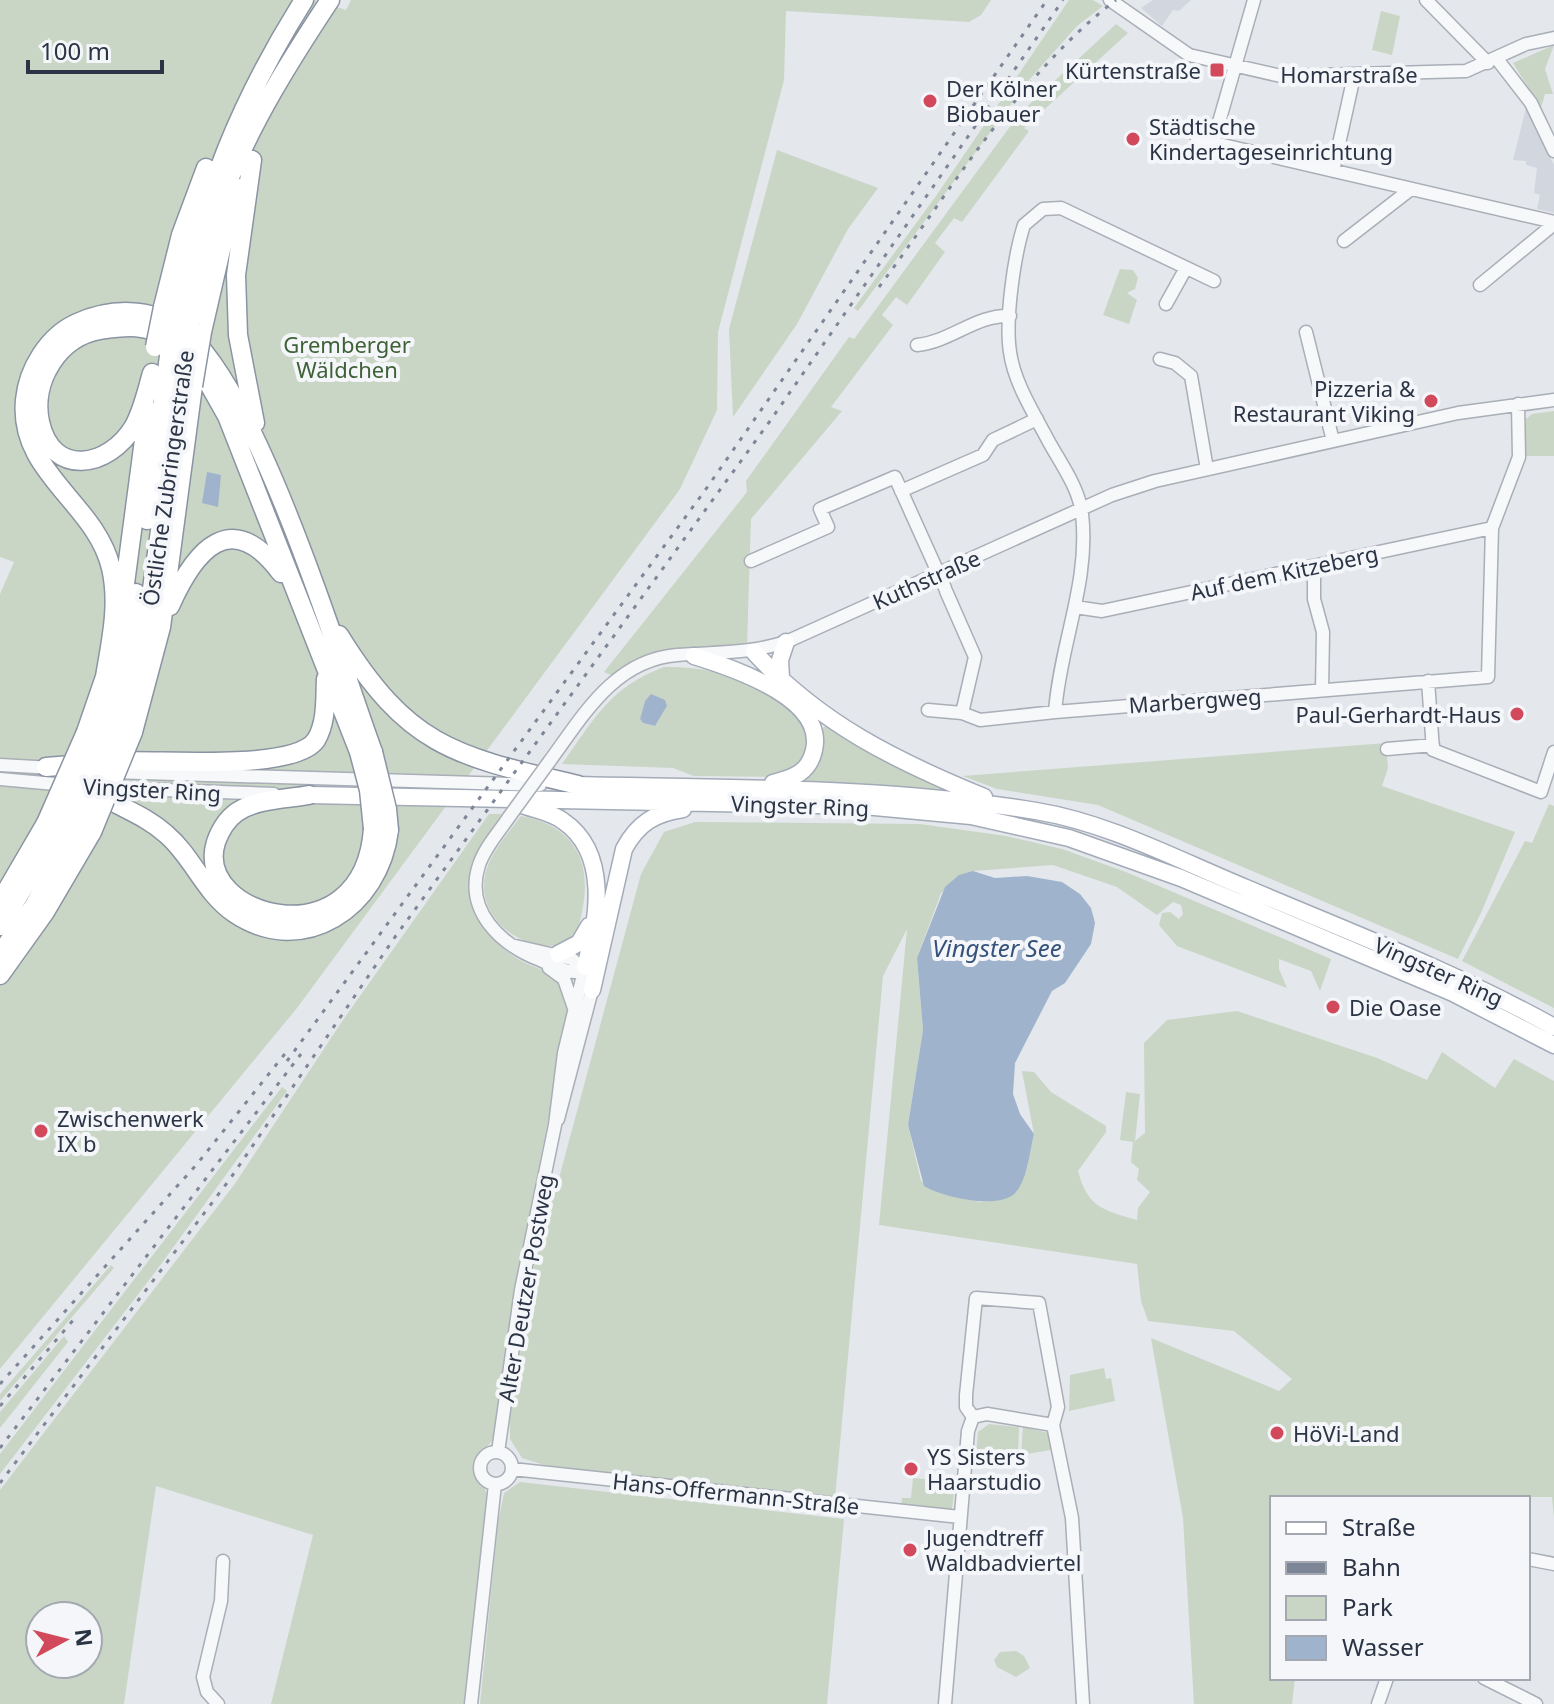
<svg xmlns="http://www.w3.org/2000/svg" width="1554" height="1704" viewBox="0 0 1554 1704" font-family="'Noto Sans',sans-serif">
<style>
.built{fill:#d2d6de}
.green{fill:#c9d6c5;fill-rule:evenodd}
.water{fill:#9fb4cc}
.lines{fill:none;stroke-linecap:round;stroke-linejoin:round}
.minor-casing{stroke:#a9aeb7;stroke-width:15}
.major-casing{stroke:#a3abb8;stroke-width:19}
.highway-casing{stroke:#8b94a3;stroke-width:21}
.minor{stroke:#f7f8fa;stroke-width:12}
.major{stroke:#fff;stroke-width:16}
.highway{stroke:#fff;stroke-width:18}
.rail{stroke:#7d8696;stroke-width:3;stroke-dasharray:4 8;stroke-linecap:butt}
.minor-bridge-casing{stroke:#a9aeb7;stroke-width:15;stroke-linecap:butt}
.highway-bridge-casing{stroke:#8b94a3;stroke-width:21;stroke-linecap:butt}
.minor-bridge{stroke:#f7f8fa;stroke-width:12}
.highway-bridge{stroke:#fff;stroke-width:18}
.poi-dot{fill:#d1495b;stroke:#f4f6f9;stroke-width:3}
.labels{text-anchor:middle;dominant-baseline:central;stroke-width:8;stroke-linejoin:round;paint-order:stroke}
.poi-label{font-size:22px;fill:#2b3445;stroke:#f4f6f9;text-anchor:start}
.street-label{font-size:22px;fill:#2b3445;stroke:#f4f6f9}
.park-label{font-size:22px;fill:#3f6138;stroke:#f4f6f9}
.water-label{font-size:24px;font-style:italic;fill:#34527a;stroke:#f4f6f9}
</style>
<rect width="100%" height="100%" fill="#e4e7ec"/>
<!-- built -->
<path class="built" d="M1153 0H1191L1179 11 1173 10 1162 26 1141 8Z
M1526 108 1554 165V213L1537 209 1540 195 1534 193 1537 168 1526 165V161L1513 160Z"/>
<!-- green -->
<path class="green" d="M0 0H314L346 10 351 0H991L981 15 969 22 786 11 784 80 718 332 717 410 680 489 297 1008 0 1369V986L21 964 56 911 11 869 0 882V594L14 562 0 557Z
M1069 0H1093L1103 6 1077 26 1029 80 858 311 854 308 936 196Z
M1381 11 1400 16 1392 55 1372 50Z
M1116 24 1128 33 1024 128 1029 131 962 222 954 218 935 243 945 252 907 305 896 297 882 315 893 325 831 407 842 411 751 519 747 645C695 649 657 648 611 675L604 672 747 492 746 481 849 337 854 339 1020 113Z
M1554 45 1545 69 1553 94H1545L1541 108 1513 63Z
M777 150 878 188 848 229 797 324 733 417 729 329Z
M1120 269 1133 270 1138 278 1135 289 1127 293 1137 300 1129 324 1103 315Z
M1554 411V456H1525L1526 419 1532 414Z
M664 667C720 666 792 685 812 745L801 766 776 777 694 776 673 768 562 764C594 719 610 687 664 667ZM645 701 667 706 655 726 643 723 640 719Z
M826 726 910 773 955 791 800 783 819 730Z
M1386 743 1388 768 1382 786 1515 832 1481 913 1458 959 1098 805 997 789 963 776Z
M1549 804 1554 806V1008L1462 961 1525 841 1532 843Z
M489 814H502C463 865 458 922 518 959 531 967 546 970 559 977L570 1012 514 1290 497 1424 494 1439 479 1455 476 1465 487 1495V1516L466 1704H271L313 1535 156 1486 124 1704H0V1490L234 1185 343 1020ZM40 1616H88V1664H40Z
M521 816C567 824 590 853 584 900 581 919 580 932 564 944 521 955 471 914 487 868 494 849 509 832 521 816Z
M695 822 920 824 1006 836 1062 849 1126 872 1331 959 1320 991 1311 971 1279 959V969L1287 988 1177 946 1159 925 1162 913 1170 912 1179 919 1183 914 1181 905 1173 902 1157 915 1117 887 1053 865 973 871 941 893 917 958 923 1030 908 1125 921 1181 979 1202 999 1200 1017 1192 1027 1168 1034 1134 1022 1071 1034 1072 1051 1092 1106 1126V1132L1078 1171C1088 1208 1103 1210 1137 1220L1138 1208 1150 1192 1137 1180 1139 1169 1131 1162 1133 1142 1120 1140 1126 1092 1140 1094 1135 1141 1145 1133 1144 1043 1167 1020 1237 1011 1377 1058 1427 1080 1442 1052 1495 1088 1514 1059 1554 1081V1518L1552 1497 1272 1498V1678H1295L1292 1704H1194L1183 1518 1151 1338 1279 1391 1292 1379 1234 1331 1148 1321 1141 1301 1137 1264 879 1225 907 929 883 976 835 1498 557 1469 522 1458 510 1439V1417L528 1293 544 1222 559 1178 641 874 664 832Z
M282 1087 287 1091 156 1271 0 1474V1454Z
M111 1265 114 1268 0 1401V1394Z
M64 1336 68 1342 0 1428V1412Z
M1104 1368 1106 1379 1111 1378 1115 1401 1069 1411 1070 1375Z
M989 1424 1019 1427 1018 1456 975 1464 978 1432Z
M1023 1427 1048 1433 1051 1450 1021 1455Z
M913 1478 955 1482 952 1510 901 1506 902 1498H911Z
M520 1482 844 1519 827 1704H480L498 1523 504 1493Z
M1016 1651 1024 1656 1030 1668 1016 1677 997 1667 994 1660 1000 1652Z"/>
<!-- water -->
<path class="water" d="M207 472 221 475 218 507 202 503Z
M651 694 665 700 667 706 655 726 643 723 640 719 645 701Z
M973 871 995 878 1027 876 1062 882 1080 894 1091 908 1095 923 1091 944 1065 983 1052 991 1015 1063 1013 1094 1020 1114 1034 1134C1030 1151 1028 1173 1019 1188 1006 1213 942 1197 924 1186L908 1125 923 1030 917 958 945 887 959 875Z"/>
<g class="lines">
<!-- minor casing -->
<g class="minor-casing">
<path id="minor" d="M1110 0 1189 55 1281 76 1466 71 1526 44 1554 38
M1426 0 1488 63
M1497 59 1531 103 1554 151
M1197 139 1554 222
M1213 143 1254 0
M1333 171 1354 76
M1344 241 1411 189
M1214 281 1061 208 1043 209 1024 225C1014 256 1005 320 1010 352 1014 383 1035 415 1049 442 1061 464 1079 488 1082 514 1090 582 1060 644 1055 712L1488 677 1492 528 1519 457 1518 404
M1480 285 1554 224
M1166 304 1186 268
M1306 332 1333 441
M917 345C950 342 977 314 1010 316
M1160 359 1175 363 1191 376 1207 469
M901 491 983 455 993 440 1037 419
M751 561 828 527 820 509 895 477 945 588
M1314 566V599L1323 632 1322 690
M946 591 975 657 962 713
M1075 607 1102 611 1492 528
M1428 681 1433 750 1541 792 1554 752
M928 710 962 713 980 720 1055 712
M1387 749 1433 745
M549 762C583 716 614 660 677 655 716 652 748 654 786 642L1112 495 1155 481 1458 413 1554 400
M0 765 53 768
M111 772 540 785
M0 779 66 785
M104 788 274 794
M509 817C499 832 485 847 479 865 464 911 501 945 540 960 554 966 573 976 587 971
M511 945 572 959 590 975 592 990 558 1119
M549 968 564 979 574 1008
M973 1417 966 1407V1395L976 1298 1039 1303 1058 1407 1053 1425
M973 1417 987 1414 1053 1425
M1053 1425 1072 1518 1083 1704
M498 1452 521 1290 555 1125 564 1053 585 967
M480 1468a16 16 0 1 1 32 0a16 16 0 1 1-32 0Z
M512 1469 960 1517
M1528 1559 1554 1564
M1484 1678 1536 1704
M218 1704 207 1692 203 1677 221 1601 223 1561
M471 1704 495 1484
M945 1704 968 1431 973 1417
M1378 1704 1387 1678"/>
</g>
<!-- major casing -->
<g class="major-casing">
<path id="major" d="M754 652C820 724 896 761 984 797
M694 656C730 667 826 698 814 750 809 773 793 778 773 783
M781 679 780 660 786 642
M578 785C731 789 884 786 1036 811 1109 823 1178 860 1246 888 1350 932 1455 972 1554 1027
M309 795 864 806 971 816 1069 838 1181 878 1453 993 1554 1045
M522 805C536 810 551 812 563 821 610 853 598 920 585 967
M558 954 579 943 589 926
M592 990 624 849C638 823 655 813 683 809"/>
</g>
<!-- highway casing -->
<g class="highway-casing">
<path id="highway" d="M252 160 236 275 238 335 255 423
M163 307 181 235 206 168
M177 313C204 194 239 103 304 0
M190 322C200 277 209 230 226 187 252 121 291 59 330 0
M202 332 223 241 240 188
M189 358 209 384 227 416 359 752
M152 373C147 390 143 410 134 426 109 468 52 478 40 422 31 381 59 337 100 330 125 326 149 323 170 341
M147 520 169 356
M122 606 148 410
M170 606C195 550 231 506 281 573
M339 635C409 748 455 756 578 785
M104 683C110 645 120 606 111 568 96 503 18 473 25 400 28 369 48 336 77 323 110 308 150 307 181 329 256 383 338 657 373 752
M86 732 106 674
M102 732 122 664 136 593
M117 732 149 611 182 370
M133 732 161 627 193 386
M109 762C151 758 293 773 316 740 327 722 325 698 326 679
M46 767 84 764
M93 790C117 807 144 814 166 834 193 857 204 892 234 913 303 960 380 907 389 830
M309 795C287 799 256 799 237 812 227 819 220 831 216 842 192 917 363 964 373 829
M0 902 46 823
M0 926 61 826
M0 954 34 906 77 829
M0 975 45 912 92 832"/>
</g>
<!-- minor -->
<use href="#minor" class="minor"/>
<!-- major -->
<use href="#major" class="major"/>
<!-- highway -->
<use href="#highway" class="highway"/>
<!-- rail -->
<path class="rail" d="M879 287C951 191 1020 73 1116 0
M287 1061 706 489 1047 0
M0 1384 197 1164 288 1050
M0 1406 75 1318
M0 1448 301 1054
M0 1483 230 1179 395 937 770 421 1063 0"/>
<!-- minor-bridge casing -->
<g class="minor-bridge-casing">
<path id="minor-bridge" d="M509 817 549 762"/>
</g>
<!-- highway-bridge casing -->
<g class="highway-bridge-casing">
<path id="highway-bridge" d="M155 347 163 307
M169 356 177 313
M182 370 190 322
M193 386 202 332
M359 752 369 790 373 829
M373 752 387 809 389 830
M46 823 86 732
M61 826 102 732
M77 829 117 732
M92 832 133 732"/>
</g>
<!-- minor-bridge -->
<use href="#minor-bridge" class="minor-bridge"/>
<!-- highway-bridge -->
<use href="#highway-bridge" class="highway-bridge"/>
</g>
<!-- markers -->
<g class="poi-dot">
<rect x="1209" y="62" width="16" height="16" rx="4"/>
<circle cx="930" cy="101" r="8"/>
<circle cx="1133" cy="139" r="8"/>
<circle cx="1431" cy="401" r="8"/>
<circle cx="1517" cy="714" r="8"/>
<circle cx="1333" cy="1007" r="8"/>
<circle cx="41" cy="1131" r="8"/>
<circle cx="1277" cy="1433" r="8"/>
<circle cx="911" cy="1469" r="8"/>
<circle cx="910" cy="1550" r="8"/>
</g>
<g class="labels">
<!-- poi labels -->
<g class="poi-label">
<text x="1201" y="70" text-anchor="end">Kürtenstraße</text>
<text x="946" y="88">Der Kölner<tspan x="946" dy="25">Biobauer</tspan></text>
<text x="1149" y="126">Städtische<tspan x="1149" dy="25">Kindertageseinrichtung</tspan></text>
<text x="1415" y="388" text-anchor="end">Pizzeria &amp;<tspan x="1415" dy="25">Restaurant Viking</tspan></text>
<text x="1501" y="714" text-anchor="end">Paul-Gerhardt-Haus</text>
<text x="1349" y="1007">Die Oase</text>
<text x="57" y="1118">Zwischenwerk<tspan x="57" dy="25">IX b</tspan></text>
<text x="1293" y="1433">HöVi-Land</text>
<text x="927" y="1456">YS Sisters<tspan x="927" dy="25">Haarstudio</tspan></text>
<text x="926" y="1537">Jugendtreff<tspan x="926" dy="25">Waldbadviertel</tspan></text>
</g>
<!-- street labels -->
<g class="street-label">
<text x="1349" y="74">Homarstraße</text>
<text transform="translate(167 478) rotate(-82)">Östliche Zubringerstraße</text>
<text transform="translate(1284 572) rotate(-12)">Auf dem Kitzeberg</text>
<text transform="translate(926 579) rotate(-24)">Kuthstraße</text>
<text transform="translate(1195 700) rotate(-4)">Marbergweg</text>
<text transform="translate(152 789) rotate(3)">Vingster Ring</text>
<text transform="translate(800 805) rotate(2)">Vingster Ring</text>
<text transform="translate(1439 971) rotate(24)">Vingster Ring</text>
<text transform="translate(525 1288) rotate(-80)">Alter Deutzer Postweg</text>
<text transform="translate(736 1493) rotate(6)">Hans-Offermann-Straße</text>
</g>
<!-- park labels -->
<g class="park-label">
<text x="347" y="344">Gremberger<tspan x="347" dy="25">Wäldchen</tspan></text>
</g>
<!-- water labels -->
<g class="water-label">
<text x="997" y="947">Vingster See</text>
</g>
</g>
<!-- legend -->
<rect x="1270" y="1496" width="260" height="184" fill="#f4f6f9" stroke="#a4a8b1" stroke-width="2"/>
<rect x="1286" y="1522" width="40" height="12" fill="#ffffff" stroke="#a4a8b1" stroke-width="2"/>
<text x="1342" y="1536" font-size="24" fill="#2b3445">Straße</text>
<rect x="1286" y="1562" width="40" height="12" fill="#7d8696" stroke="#a4a8b1" stroke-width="2"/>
<text x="1342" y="1576" font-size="24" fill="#2b3445">Bahn</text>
<rect x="1286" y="1596" width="40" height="24" fill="#c9d6c5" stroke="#a4a8b1" stroke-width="2"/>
<text x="1342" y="1616" font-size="24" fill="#2b3445">Park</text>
<rect x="1286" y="1636" width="40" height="24" fill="#9fb4cc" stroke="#a4a8b1" stroke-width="2"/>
<text x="1342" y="1656" font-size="24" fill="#2b3445">Wasser</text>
<!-- north arrow -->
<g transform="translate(64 1640) rotate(83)"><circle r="38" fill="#f4f6f9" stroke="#a4a8b1" stroke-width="2"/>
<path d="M0-6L14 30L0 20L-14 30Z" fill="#d1495b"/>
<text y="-12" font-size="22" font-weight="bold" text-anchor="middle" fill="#2b3445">N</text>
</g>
<!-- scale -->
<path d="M28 60v12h134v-12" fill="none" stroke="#2b3445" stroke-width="4"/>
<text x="40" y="60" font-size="24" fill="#2b3445" stroke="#f4f6f9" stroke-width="6" paint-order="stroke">100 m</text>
</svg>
